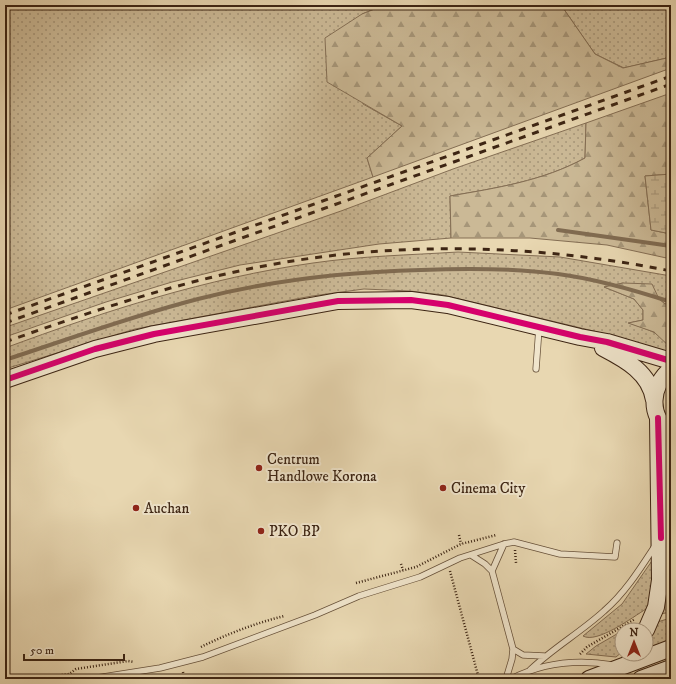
<svg xmlns="http://www.w3.org/2000/svg" width="676" height="684" viewBox="0 0 676 684" font-family="'IM FELL DW Pica',serif">
<style>
.grass{fill:url(#grass-dots);stroke:#846e54}
.forest{fill:url(#forest-firs);stroke:#846e54}
.wetland{fill:url(#wetland-marsh);stroke:#846e54}
.lines{fill:none;stroke-linecap:round;stroke-linejoin:round}
.stream{stroke:#806b51;stroke-width:4}
.lane-casing{stroke:#67513a;stroke-width:7}
.secondary-casing{stroke:#3c2413;stroke-width:18}
.path{stroke:#3c2413;stroke-width:2.5;stroke-dasharray:1 2;stroke-linecap:butt}
.lane{stroke:#f0e5cc;stroke-width:5.5}
.secondary{stroke:#f0e5cc;stroke-width:16}
.rail{stroke:#3c2413;stroke-width:3;stroke-dasharray:7 7;stroke-linecap:butt}
.cycleway-casing{stroke:#f0e5cc;stroke-width:8}
.cycleway{stroke:#d6006c;stroke-width:6}
.poi-dot{fill:#8f2418;stroke:#f0e5cc;stroke-width:1.5}
.labels{text-anchor:middle;dominant-baseline:central;stroke-width:4;stroke-linejoin:round;paint-order:stroke}
.poi-label{font-size:15px;fill:#3c2413;stroke:#f0e5cc;text-anchor:start}
</style>
<defs>
<pattern id="grass-dots" width="8" height="8" patternUnits="userSpaceOnUse"><rect width="8" height="8" fill="#cbb996"/><path d="M2 2h.1M6 6h.1" fill="none" stroke="#a69679" stroke-width="1.8" stroke-linecap="round"/></pattern>
<pattern id="forest-firs" width="22" height="20" patternUnits="userSpaceOnUse"><rect width="22" height="20" fill="#cbb996"/><path d="M5 1l3.5 6h-7zM16 11l3.5 6h-7z" fill="#a69679"/></pattern>
<pattern id="wetland-marsh" width="20" height="14" patternUnits="userSpaceOnUse"><rect width="20" height="14" fill="#cbb996"/><path d="M1 5h8M5 5V1M11 12h8M15 12V8" fill="none" stroke="#a69679"/></pattern>
</defs>
<rect width="100%" height="100%" fill="#e8d7b1"/>
<filter id="stains"><feTurbulence type="fractalNoise" baseFrequency=".005" numOctaves="4"/><feColorMatrix values="0 0 0 0 .2 0 0 0 0 .09 0 0 0 0 .02 0 0 0 .5 -.17"/></filter>
<radialGradient id="worn" r=".72"><stop offset=".6" stop-color="#630" stop-opacity="0"/><stop offset="1" stop-color="#630" stop-opacity=".3"/></radialGradient>
<!-- grass -->
<path class="grass" d="M5 5H385L362 14 363 104 402 126 367 158 373 177 5 310Z
M561 5H671V57L624 68 595 54Z
M586 123 585 158C543 181 496 188 450 196L451 238 379 244 240 265 172 282 106 302 5 337V327L9 326 341 211 453 169Z
M458 252 560 257 671 276V302L665 304 659 299 623 283 604 287 634 299 643 310V320L629 323C643 328 671 335 671 353L606 334 443 295 410 291 364 289 312 296 135 329 5 369V348C105 311 207 278 313 263 361 256 410 255 458 252Z
M667 459H671V535L668 525Z
M656 555 649 610 646 609C633 617 597 644 583 636L622 604Z
M667 555 671 556V612L660 614Z
M671 618V641L646 650V644L657 622Z
M622 631V652L616 657 586 654 596 646Z"/>
<!-- forest -->
<path class="forest" d="M385 5H561L595 54 623 68 671 57V68L373 177 367 158 402 126 327 82 325 38 362 14Z
M671 93V174L645 176 651 230 671 234V259L607 245 530 238H451L450 196C496 188 543 181 585 158L586 123Z
M623 283 652 284 659 299 665 304 671 302V348L654 332 628 323 643 320V310L634 299 604 287Z"/>
<!-- wetland -->
<path class="wetland" d="M671 174V234L651 230 645 176Z"/>
<g class="lines">
<!-- stream -->
<path class="stream" d="M558 230 671 246
M5 360C69 339 132 316 198 299 271 280 346 272 421 270 467 268 513 268 558 274 597 279 634 290 671 302"/>
<!-- lane casing -->
<g class="lane-casing">
<path id="lane" d="M536 369 539 328
M665 533 671 543
M471 555 485 564 492 571 513 649 512 659 506 679
M492 571 504 544
M513 649 523 655 544 656
M530 670C553 648 581 632 604 611 625 593 640 569 655 546
M90 679 160 668 203 657 315 615 359 596 420 577 460 558 504 544 514 542 560 554 615 557 617 543
M511 679C544 662 577 659 613 665"/>
</g>
<!-- secondary casing -->
<g class="secondary-casing">
<path id="secondary" d="M603 348C626 360 650 373 654 400
M671 369C651 385 647 416 671 432
M5 380 95 349 154 334 338 301 411 300 448 305 580 337 607 342 671 361
M646 630 656 607 660 580 658 418
M589 679 671 648
M641 679 671 668"/>
</g>
<!-- path -->
<path class="path" d="M459 535 461 544
M515 550 516 563
M401 564 403 570
M450 571 479 679
M356 583 416 567 461 544 496 535
M201 647C227 634 256 623 284 616
M580 654 587 647 635 619
M183 672 184 679
M29 679 69 674 76 669 128 661 134 662
M545 679 556 675"/>
<!-- lane -->
<use href="#lane" class="lane"/>
<!-- secondary -->
<use href="#secondary" class="secondary"/>
<!-- rail -->
<path class="rail" d="M5 315 671 76
M5 323 671 84
M5 342C79 316 154 290 230 273 375 240 526 242 671 271"/>
<!-- cycleway casing -->
<g class="cycleway-casing">
<path id="cycleway" d="M5 380 95 349 154 334 338 301 411 300 448 305 580 337 607 342 671 361
M658 418 661 538"/>
</g>
<!-- cycleway -->
<use href="#cycleway" class="cycleway"/>
</g>
<!-- markers -->
<g class="poi-dot">
<circle cx="259" cy="468" r="4"/>
<circle cx="443" cy="488" r="4"/>
<circle cx="136" cy="508" r="4"/>
<circle cx="261" cy="531" r="4"/>
</g>
<g class="labels">
<!-- poi labels -->
<g class="poi-label">
<text x="267" y="459">Centrum<tspan x="267" dy="17">Handlowe Korona</tspan></text>
<text x="451" y="488">Cinema City</text>
<text x="144" y="508">Auchan</text>
<text x="269" y="531">PKO BP</text>
</g>
</g>
<!-- margin -->
<rect width="676" height="684" fill="none" stroke="#e8d7b1" stroke-width="20"/>
<rect x="6" y="6" width="664" height="672" fill="none" stroke="#3c2413" stroke-width="2"/>
<rect x="10" y="10" width="656" height="664" fill="none" stroke="#3c2413"/>
<!-- north arrow -->
<g transform="translate(634 642)"><circle r="19" fill="#f0e5cc" stroke="#a89882"/>
<path d="M0-3L7 15L0 10L-7 15Z" fill="#8f2418"/>
<text y="-6" font-size="11" font-weight="bold" text-anchor="middle" fill="#3c2413">N</text>
</g>
<!-- scale -->
<path d="M24 654v6h100v-6" fill="none" stroke="#3c2413" stroke-width="2"/>
<text x="30" y="654" font-size="12" fill="#3c2413" stroke="#f0e5cc" stroke-width="3" paint-order="stroke">50 m</text>
<rect width="100%" height="100%" filter="url(#stains)"/>
<rect width="100%" height="100%" fill="url(#worn)"/>
</svg>
